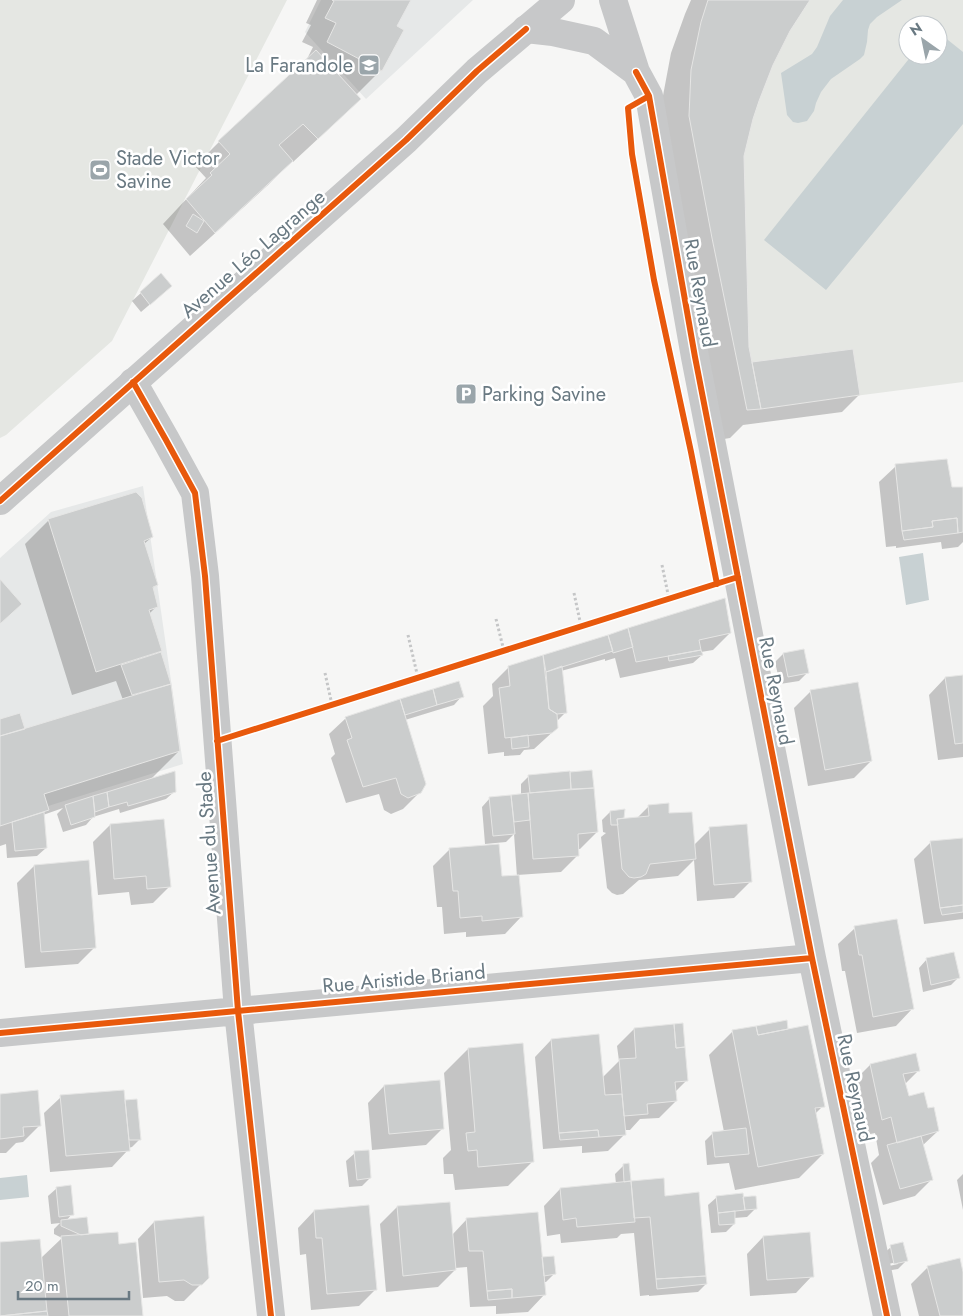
<svg xmlns="http://www.w3.org/2000/svg" width="963" height="1316" viewBox="0 0 963 1316" font-family="Jost,sans-serif">
<style>
.built{fill:#e6e8e8}
.green{fill:#e5e7e3;fill-rule:evenodd}
.water{fill:#c8d1d3}
.shadow{fill:#0003;fill-rule:evenodd}
.building{fill:#cbcdcd;stroke:#e6e6e5}
.lines{fill:none;stroke-linecap:round;stroke-linejoin:round}
.path{stroke:#c5c6c7;stroke-width:3;stroke-dasharray:2.5 2.5;stroke-linecap:butt}
.minor{stroke:#c7c8c9;stroke-width:28}
.tertiary{stroke:#c7c8c9;stroke-width:28}
.cycleway-casing{stroke:#fff;stroke-width:9}
.cycleway{stroke:#e8590c;stroke-width:6}
.labels{text-anchor:middle;dominant-baseline:central;stroke-width:5;stroke-linejoin:round;paint-order:stroke}
.poi-label{font-size:20px;fill:#697982;stroke:#fff;text-anchor:start}
.street-label{font-size:20px;fill:#697982;stroke:#fff}
</style>
<rect width="100%" height="100%" fill="#f6f6f5"/>
<!-- built -->
<path class="built" d="M321 0H473L366 99 305 32Z
M143 486 183 764 0 821V558L51 512Z"/>
<!-- green -->
<path class="green" d="M0 0H287L112 341 6 435 0 438Z
M708 0H963V382L747 410 689 116 691 70 701 22ZM908 25H938V55H908Z"/>
<!-- water -->
<path class="water" d="M843 0H902L877 17 870 24 868 30 867 42 864 55 860 59 831 79 821 92 816 103 814 111 807 121 798 123 793 122 787 115 781 73 812 54 817 47 830 16Z
M938 32 963 52V124L826 290 764 240 912 55H938Z
M923 553 929 600 906 605 899 557Z
M27 1175 29 1197 0 1200V1178Z"/>
<!-- shadow -->
<path class="shadow" d="M317 0H409L395 26 381 70 356 95 359 99 335 123 293 162 292 160 268 185 190 256 163 224 206 178 195 166 219 142 306 61 313 47 302 42 311 25 306 23Z
M691 0H809L789 31 771 65 757 100 743 156 748 347 751 365 753 363 859 395 842 412 743 425 730 438 718 440 662 101 671 53 685 14Z
M161 275 162 294 141 312 132 301Z
M896 466 951 489 963 488V542L958 547 942 549 941 542 896 548V546L886 547 879 482Z
M49 520 152 537 144 544 156 585 152 589 157 606 149 614 161 651 159 652 170 684 179 751 150 780 175 791 166 799 120 813 119 809 93 817 86 825 63 832 57 814 63 808 43 815 46 848 37 856 7 858 6 844 0 846V720L20 732 123 700 116 681 72 695 25 544Z
M724 600 730 633 713 650 701 652 702 655 693 663 620 678 615 658 605 661V659L561 671 565 713 557 721V728L534 749 524 750 520 755 504 756V752L488 754 483 706 493 696 492 684 509 667Z
M783 654 808 672 799 681 780 684 775 662Z
M963 676V757L938 760 929 695 945 678Z
M458 682 462 696 454 705 405 720 420 792 403 809 391 814 384 810 379 794 346 803 331 758 335 754 329 734 346 718Z
M811 691 871 761 854 778 808 786 794 708Z
M591 771 597 832 580 849H578V855L561 872 517 875 521 917 505 934 466 937V932L444 934 442 907H437L433 866 450 849 501 878 517 877 514 834 506 842 485 844 482 807 490 798 521 795V784L529 776Z
M649 806 668 815 694 845 710 829 751 881 734 898 697 901 694 860 678 876 639 880 623 894 617 895 612 893 607 888 601 837 606 833 603 832 602 820 610 812 623 818 621 820 636 819Z
M110 825 170 886 153 903 131 905 129 892 98 895 93 842Z
M963 839V919L924 924 914 859 930 843Z
M34 866 95 947 78 964 25 968 17 883Z
M855 928 912 1009 896 1026 857 1033 845 971H842L838 944Z
M927 959 959 977 951 985 923 992 919 968Z
M681 1025 687 1080 675 1092 676 1101 659 1118 640 1119 630 1130H625V1134L608 1151 582 1153V1146L543 1149 535 1057 551 1040 602 1078 619 1061 617 1046 634 1029Z
M733 1031 823 1106 815 1114 823 1154 799 1178 735 1190 729 1163 707 1165 705 1141 713 1133 724 1132 709 1055Z
M468 1049 532 1162 508 1186 455 1190 453 1174H444L443 1158 451 1150 444 1073Z
M915 1055 919 1070 904 1085 908 1097 927 1110 938 1131 922 1146 931 1180 915 1196 883 1205 871 1163 879 1155 875 1133 866 1135 853 1082 870 1065Z
M384 1086 443 1128 426 1145 372 1150 368 1103Z
M0 1096 40 1125 23 1142 16 1143 6 1153H0Z
M61 1097 124 1102 136 1100 140 1139 132 1147 128 1148V1150L112 1167 50 1172 44 1113Z
M355 1153 370 1178 362 1186 349 1187 346 1161Z
M624 1165 630 1183 664 1197 706 1284 698 1292 649 1296V1295L640 1296 634 1233 621 1234 617 1238 561 1243 560 1234 547 1236 544 1206 560 1189 616 1184 615 1174Z
M963 1174V1210L957 1180Z
M57 1188 72 1214 66 1221 85 1236 118 1245 142 1316H0V1244L41 1258 62 1238 54 1234V1229L60 1223 51 1224 48 1196Z
M717 1197 742 1199 756 1208 747 1217 734 1218V1224L726 1232 711 1233 708 1205Z
M449 1203 452 1235 467 1219 554 1274 546 1282H543L544 1295 528 1312 496 1314V1306L470 1307 467 1267 455 1268V1270L438 1287 386 1292 380 1224 397 1207Z
M314 1211 376 1289 359 1306 311 1310 306 1254 300 1255 298 1228Z
M154 1222 208 1277 184 1301H175L167 1296 143 1298 138 1239Z
M763 1237 812 1276 796 1293 750 1296 747 1254Z
M891 1247 906 1261 898 1269 886 1271 882 1255ZM898 1262V1264L889 1266 888 1264Z
M928 1267 963 1277V1316H919L911 1284Z"/>
<!-- building -->
<path class="building" d="M332 0H411L397 26 404 30 382 71 327 42 336 23 325 18 334 1Z
M708 0H810L790 31 773 65 759 101 753 119 744 156 749 347 761 409 747 410 712 238 689 116 691 70 701 22Z
M316 50 361 99 318 139 303 124 279 145 293 161 215 233 186 199 212 175 210 173 230 154 218 141Z
M193 214 204 221 197 233 186 226Z
M161 273 172 286 150 305 140 292Z
M853 349 860 395 761 409 752 362Z
M947 459 952 487H963V532L958 533 957 518 932 521 933 527 902 531 895 464Z
M136 492 142 498 153 537 144 541 158 585 153 587 158 607 149 610 162 651 96 672 48 519Z
M957 518 958 533 904 540 902 531 933 527 932 521Z
M0 579 22 604 0 624Z
M725 598 731 633 699 640 701 650 636 662 628 628Z
M628 628 633 647 613 653 608 635Z
M608 635 613 651 546 672 543 655Z
M804 649 809 673 788 677 783 653Z
M701 650 703 655 669 661 668 656Z
M161 652 171 684 132 695 121 665Z
M543 655 549 709 557 714 558 728 552 733 505 738 499 688 510 686 508 666Z
M562 666 567 713 557 714 549 709 546 672Z
M963 675V743L955 744 945 677Z
M459 681 464 697 437 705 433 689Z
M858 682 872 761 825 770 810 690Z
M171 684 180 751 44 794 49 810 0 826V736Z
M433 689 437 705 405 715 400 699Z
M400 699 426 784 421 793 408 798 401 794 396 778 363 787 347 740 352 738 345 717Z
M20 713 25 729 0 736V719Z
M528 735 529 747 512 749 511 738Z
M592 770 594 788 571 789 570 772Z
M175 771 176 792 128 806 127 802 109 807 107 792Z
M570 771 571 789 530 793 528 775Z
M594 788 598 832 578 834 579 856 533 859 528 793Z
M107 792 109 807 95 812 93 796Z
M528 793 530 820 514 822 511 795Z
M511 795 515 834 493 836 489 797Z
M93 796 95 817 71 825 65 805Z
M669 803V813L692 812 696 859 650 864 646 874 641 877 634 878 629 877 622 869 617 819 649 816 648 805Z
M625 809 624 818 617 819 618 825H611L610 811Z
M44 812 47 848 15 851 12 822Z
M164 819 171 887 147 889 146 876 114 879 110 824Z
M747 824 752 882 714 885 709 827Z
M963 838V905L940 908 930 841Z
M499 844 502 876 519 875 523 917 482 921V916L460 918 458 891H453L449 848Z
M89 860 96 948 41 952 34 865Z
M963 905V912L942 915 940 908Z
M897 919 914 1009 873 1017 862 955H859L854 926Z
M954 952 960 978 931 985 926 958Z
M787 1020 788 1029 758 1035 756 1026Z
M683 1023 685 1047 676 1048 674 1024Z
M674 1024 676 1048 685 1047 688 1081 675 1082 677 1101 647 1104 648 1114 624 1116 619 1059 636 1058 634 1028Z
M808 1025 825 1107 815 1108 824 1154 758 1167 732 1030 756 1026 758 1035Z
M599 1034 605 1095 622 1094 626 1135 599 1137 598 1130 559 1133 551 1039Z
M523 1043 534 1162 478 1167 477 1150 468 1151 466 1133 475 1132 468 1048Z
M916 1053 920 1071 903 1074 909 1096 924 1092 928 1108 934 1107 939 1131 897 1143 891 1117 882 1120 870 1064Z
M440 1080 444 1129 389 1134 384 1085Z
M38 1090 41 1126 23 1127 24 1136 0 1139V1094Z
M124 1090 130 1151 66 1156 60 1095Z
M137 1099 141 1140H129L125 1100Z
M746 1128 749 1154 715 1157 712 1132Z
M598 1130 599 1137 560 1140 559 1133Z
M921 1136 933 1180 900 1189 887 1145Z
M369 1150 371 1178 357 1180 354 1151Z
M629 1163 631 1181 624 1182 623 1164Z
M664 1178 665 1196 699 1192 706 1276 656 1279 650 1217 634 1218 631 1181Z
M631 1181 635 1222 577 1227 576 1218 563 1220 560 1188Z
M71 1185 74 1215 59 1217 56 1187Z
M743 1193 745 1210 718 1213 716 1196Z
M752 1196H756L757 1209 745 1210 743 1197Z
M450 1202 456 1270 403 1276 397 1206Z
M369 1205 377 1290 327 1294 322 1238H316L314 1210Z
M735 1211V1224L719 1225 718 1213Z
M538 1212 546 1295 512 1298V1289L487 1291 483 1251H469L466 1218Z
M204 1216 209 1278 202 1285H192L184 1280 159 1282 154 1221Z
M87 1217 89 1234 81 1235 61 1226V1220Z
M118 1232 119 1244 136 1242 143 1316H69L61 1236Z
M810 1232 814 1277 767 1280 763 1236Z
M40 1239 47 1311 0 1316V1242Z
M903 1242 908 1261 894 1264 890 1245Z
M554 1256 556 1274 544 1276 542 1257Z
M960 1258 963 1272V1316H940L927 1266Z
M706 1276 707 1284 657 1289 656 1279Z
M512 1289V1298L488 1300 487 1291Z
M47 1311 48 1316H0Z"/>
<g class="lines">
<!-- path -->
<path class="path" d="M662 565 669 599
M574 593 581 626
M496 619 504 651
M408 635 418 678
M325 673 332 705"/>
<!-- minor -->
<path class="minor" d="M613 0 636 72 649 96 695 357 812 958 887 1316
M526 29 553 32 594 41 636 72
M133 382 166 440 195 493 205 576 238 1011 271 1316
M0 1033 812 958"/>
<!-- tertiary -->
<path class="tertiary" d="M0 501 406 140 477 71 561 0"/>
<!-- cycleway casing -->
<g class="cycleway-casing">
<path id="cycleway" d="M636 72 649 96 695 357 812 958 887 1316
M649 96 628 108 632 154 654 280 691 452 717 584
M133 382 166 440 195 493 205 576 238 1011 271 1316
M0 501 406 140 477 71 526 29
M217 741 738 577
M0 1033 812 958"/>
</g>
<!-- cycleway -->
<use href="#cycleway" class="cycleway"/>
</g>
<!-- icons -->
<defs>
<g id="school-square" transform="scale(1.125)"><rect x="-9" y="-9" width="18" height="18" rx="4" fill="#9aa5aa" stroke="#fff"/><path d="M0-5L7-2L0 1L-7-2ZM-4 1L0 2.5L4 1V4Q0 6-4 4Z" fill="#fff"/></g>
<g id="stadium-square" transform="scale(1.125)"><rect x="-9" y="-9" width="18" height="18" rx="4" fill="#9aa5aa" stroke="#fff"/><path d="M0-5a6.5 5 0 1 0 0 10a6.5 5 0 1 0 0-10ZM-3.5-1.8h7v3.6h-7Z" fill="#fff"/></g>
<g id="parking-square" transform="scale(1.125)"><rect x="-9" y="-9" width="18" height="18" rx="4" fill="#9aa5aa" stroke="#fff"/><path d="M-3.5-5.5H1a3.5 3.5 0 0 1 0 7H-1V5.5H-3.5ZM-1-3.4V-.6H.8a1.4 1.4 0 0 0 0-2.8Z" fill="#fff"/></g>
</defs>
<g fill-rule="evenodd">
<use href="#school-square" x="369" y="65"/>
<use href="#stadium-square" x="100" y="170"/>
<use href="#parking-square" x="466" y="394"/>
</g>
<g class="labels">
<!-- poi labels -->
<g class="poi-label">
<text x="353" y="65" text-anchor="end">La Farandole</text>
<text x="116" y="158">Stade Victor<tspan x="116" dy="23">Savine</tspan></text>
<text x="482" y="394">Parking Savine</text>
</g>
<!-- street labels -->
<g class="street-label">
<text transform="translate(253 254) rotate(-41)">Avenue Léo Lagrange</text>
<text transform="translate(700 293) rotate(80)">Rue Reynaud</text>
<text transform="translate(776 691) rotate(79)">Rue Reynaud</text>
<text transform="translate(209 843) rotate(-94)">Avenue du Stade</text>
<text transform="translate(404 979) rotate(-5)">Rue Aristide Briand</text>
<text transform="translate(855 1088) rotate(78)">Rue Reynaud</text>
</g>
</g>
<!-- north arrow -->
<g transform="translate(923 40) rotate(327)"><circle r="24" fill="#ffffff" stroke="#c3c9cd"/>
<path d="M0-4L9 19L0 12L-9 19Z" fill="#9aa5aa"/>
<text y="-8" font-size="14" font-weight="bold" text-anchor="middle" fill="#697982">N</text>
</g>
<!-- scale -->
<path d="M18 1291v8h111v-8" fill="none" stroke="#697982" stroke-width="2.5"/>
<text x="25" y="1291" font-size="15" fill="#697982" stroke="#ffffff" stroke-width="4" paint-order="stroke">20 m</text>
</svg>
